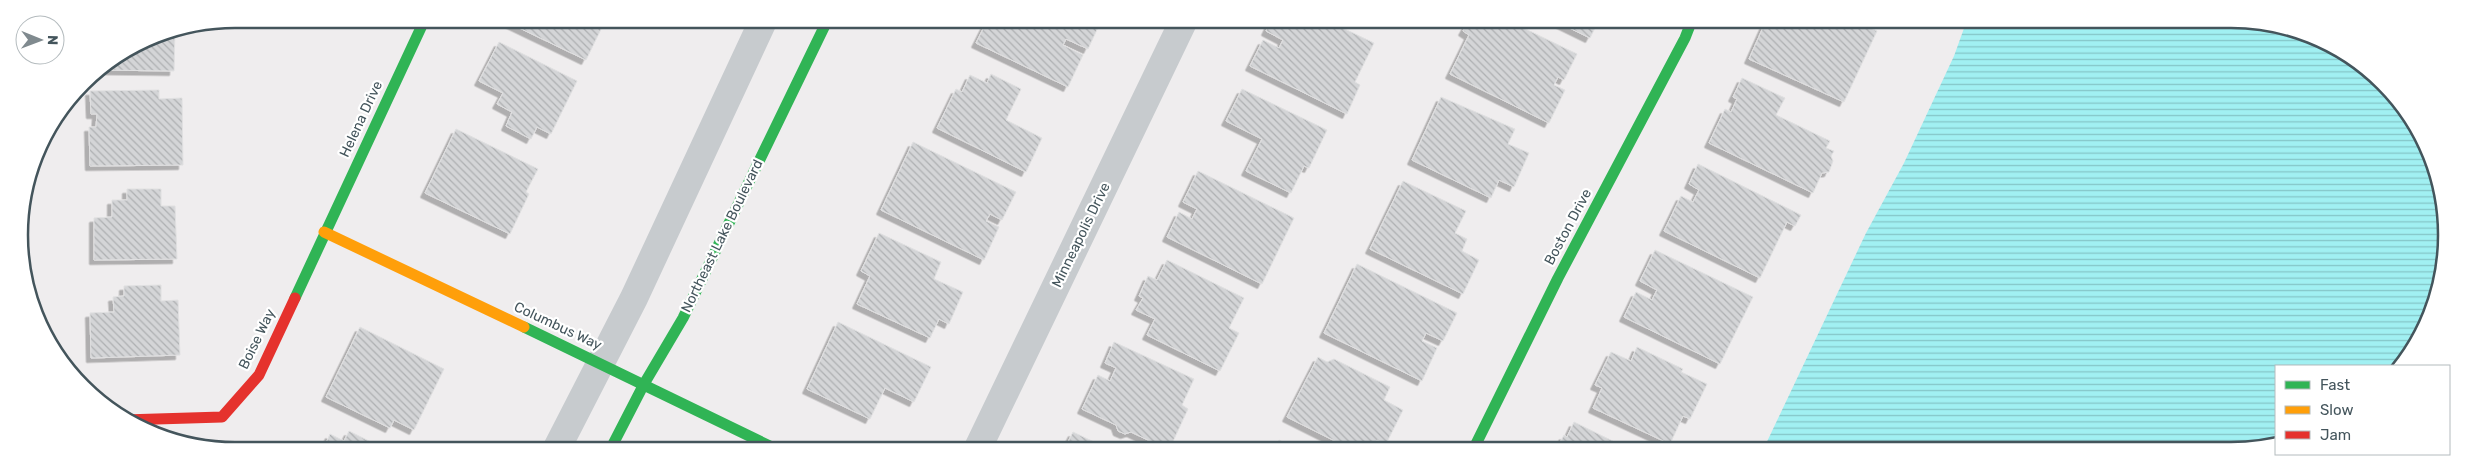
<svg xmlns="http://www.w3.org/2000/svg" width="2465" height="470" viewBox="0 0 2465 470" font-family="Rubik,sans-serif">
<style>
.water{fill:url(#water-rules)}
.building{fill:url(#building-back-hatch);stroke:#e0e0e1;filter:url(#shadow)}
.lines{fill:none;stroke-linecap:round;stroke-linejoin:round}
.street{stroke:#c7cbce;stroke-width:28}
.fast{stroke:#30b455;stroke-width:11}
.slow{stroke:#ff9f0a;stroke-width:11}
.jam{stroke:#e5322d;stroke-width:11}
.labels{text-anchor:middle;dominant-baseline:central;stroke-width:4.5;stroke-linejoin:round;paint-order:stroke}
.street-label{font-size:14px;fill:#44555c;stroke:#fff}
.rim{fill:none;stroke:#44555c;stroke-width:2.5}
</style>
<defs>
<pattern id="water-rules" width="6" height="5" patternUnits="userSpaceOnUse" patternTransform="scale(1.25)"><rect width="6" height="5" fill="#a1f0f2"/><path d="M0 2.5h6" fill="none" stroke="#85c5c7"/></pattern>
<pattern id="building-back-hatch" width="6" height="6" patternUnits="userSpaceOnUse" patternTransform="scale(1.25)"><rect width="6" height="6" fill="#d4d5d7"/><path d="M-1 5l2 2M0 0l6 6M5-1l2 2" fill="none" stroke="#aeb0b2"/></pattern>
<filter id="shadow"><feDropShadow dx="-4.5" dy="4.5" stdDeviation="0" flood-color="#0004"/></filter>
</defs>
<rect width="100%" height="100%" fill="#efedee"/>
<!-- water -->
<path class="water" d="M1967 20 2258 21 2338 48 2401 103 2439 179 2444 263 2424 331 2398 366H2276V442L2244 451 1763 450 1866 233 1904 163 1954 56Z"/>
<!-- building -->
<path class="building" d="M510 19H606L586 60 509 23Z
M988 19 1098 20 1101 21 1088 49 1066 39 1063 45 1083 55 1068 87 976 43Z
M1271 20H1326L1374 43 1355 82 1360 85 1347 114 1250 66 1263 40 1279 48 1283 40 1266 31Z
M1469 20H1507L1577 54 1564 80 1558 77 1554 85 1565 90 1549 123 1450 74 1469 35 1463 31Z
M1553 20H1599L1590 38Z
M1779 20H1853L1877 31 1844 102 1749 59 1765 23 1776 28Z
M175 31 174 71 100 70 153 35Z
M499 42 577 81 551 134 537 127 531 139 506 126 512 112 497 104 503 93 479 81Z
M991 74 1021 89 1006 120 1042 138 1026 172 937 128 956 89 962 92 970 75 987 83Z
M1742 78 1785 98 1776 115 1830 141 1826 148 1834 151 1831 156 1833 161 1829 172 1822 173 1813 193 1709 143 1725 109 1731 112 1737 99 1733 97Z
M1242 89 1327 130 1309 168 1304 166 1291 193 1246 171 1262 139 1226 121Z
M159 90V99L182 98 183 165 90 166 89 127H96L97 114H91L90 91Z
M1441 97 1515 129 1508 144 1529 153 1514 187 1499 180 1491 198 1412 160Z
M456 129 538 169 526 192 529 194 510 234 425 193Z
M913 142 1016 192 1002 220 990 214 986 221 999 227 984 260 881 210Z
M1698 164 1801 215 1795 226 1787 222 1760 278 1664 231 1681 196 1693 202 1699 190 1689 184Z
M1198 171 1294 218 1262 284 1167 237 1179 212 1192 219 1197 209 1183 202Z
M1403 181 1466 211 1455 233 1467 239 1462 251 1479 260 1463 294 1370 249Z
M127 189H161V206H175L177 259 94 260V218L112 217V200H127Z
M879 233 941 262 934 279 963 292 949 324 939 319 930 338 857 304 870 276 861 271Z
M1655 250 1753 297 1720 364 1624 317 1636 292 1652 300 1657 290 1640 281Z
M1167 260 1244 298 1229 328 1239 333 1220 371 1147 335 1155 319 1136 310 1143 298 1139 296 1148 276 1157 280Z
M1357 264 1457 313 1443 341 1426 333 1422 341 1437 348 1422 381 1324 333Z
M161 285V301L178 300 180 355 91 358 90 313 114 312 113 297 124 296V286Z
M838 322 931 367 914 402 885 388 870 419 807 389Z
M360 327 444 369 414 430 394 420 390 428 326 397Z
M1114 342 1194 379 1182 405 1188 409 1169 450 1131 432 1125 434 1118 431 1116 425 1082 409 1098 375 1110 381 1116 368 1105 363Z
M1637 347 1683 369 1681 372 1707 384 1690 419 1683 416 1670 444 1593 408 1602 388 1595 385 1611 352 1631 361Z
M1318 357 1327 362 1334 359 1390 387 1384 400 1403 410 1386 444 1377 440 1372 450H1353L1287 417Z
M1574 422 1631 450H1556L1564 435 1567 437Z
M349 431 381 447 380 450H323L330 434 344 441Z
M1073 432 1111 450H1064Z
M1279 440 1299 450H1274Z"/>
<g class="lines">
<!-- street -->
<path class="street" d="M556 450 634 298 764 19
M977 450 1184 20"/>
<!-- fast -->
<path class="fast" d="M295 298 425 19
M524 327 778 450
M610 450 644 384 683 318 828 19
M1473 450 1558 278 1685 38 1692 20"/>
<!-- slow -->
<path class="slow" d="M324 232 524 327"/>
<!-- jam -->
<path class="jam" d="M124 420 222 417 259 375 295 298"/>
</g>
<g class="labels">
<!-- street labels -->
<g class="street-label">
<text transform="translate(361 119) rotate(-65)">Helena Drive</text>
<text transform="translate(1568 227) rotate(-62)">Boston Drive</text>
<text transform="translate(1081 235) rotate(-64)">Minneapolis Drive</text>
<text transform="translate(722 236) rotate(-64)">Northeast Lake Boulevard</text>
<text transform="translate(558 326) rotate(25)">Columbus Way</text>
<text transform="translate(257 339) rotate(-64)">Boise Way</text>
</g>
</g>
<!-- crop -->
<path d="M0 0H2465V470H0ZM235 28H2231A207 207 0 0 1 2438 235V235A207 207 0 0 1 2231 442H235A207 207 0 0 1 28 235V235A207 207 0 0 1 235 28Z" fill="#fff" fill-rule="evenodd"/>
<path class="rim" d="M235 28H2231A207 207 0 0 1 2438 235V235A207 207 0 0 1 2231 442H235A207 207 0 0 1 28 235V235A207 207 0 0 1 235 28Z"/>
<!-- legend -->
<rect x="2275" y="365" width="175" height="90" fill="#ffffff" stroke="#b4bbbe"/>
<rect x="2285" y="381" width="25" height="8" fill="#30b455" stroke="#b4bbbe"/>
<text x="2320" y="390" font-size="15" fill="#44555c">Fast</text>
<rect x="2285" y="406" width="25" height="8" fill="#ff9f0a" stroke="#b4bbbe"/>
<text x="2320" y="415" font-size="15" fill="#44555c">Slow</text>
<rect x="2285" y="431" width="25" height="8" fill="#e5322d" stroke="#b4bbbe"/>
<text x="2320" y="440" font-size="15" fill="#44555c">Jam</text>
<!-- north arrow -->
<g transform="translate(40 40) rotate(91)"><circle r="24" fill="#ffffff" stroke="#b4bbbe"/>
<path d="M0-4L9 19L0 12L-9 19Z" fill="#808a8f"/>
<text y="-8" font-size="14" font-weight="bold" text-anchor="middle" fill="#44555c">N</text>
</g>
</svg>
